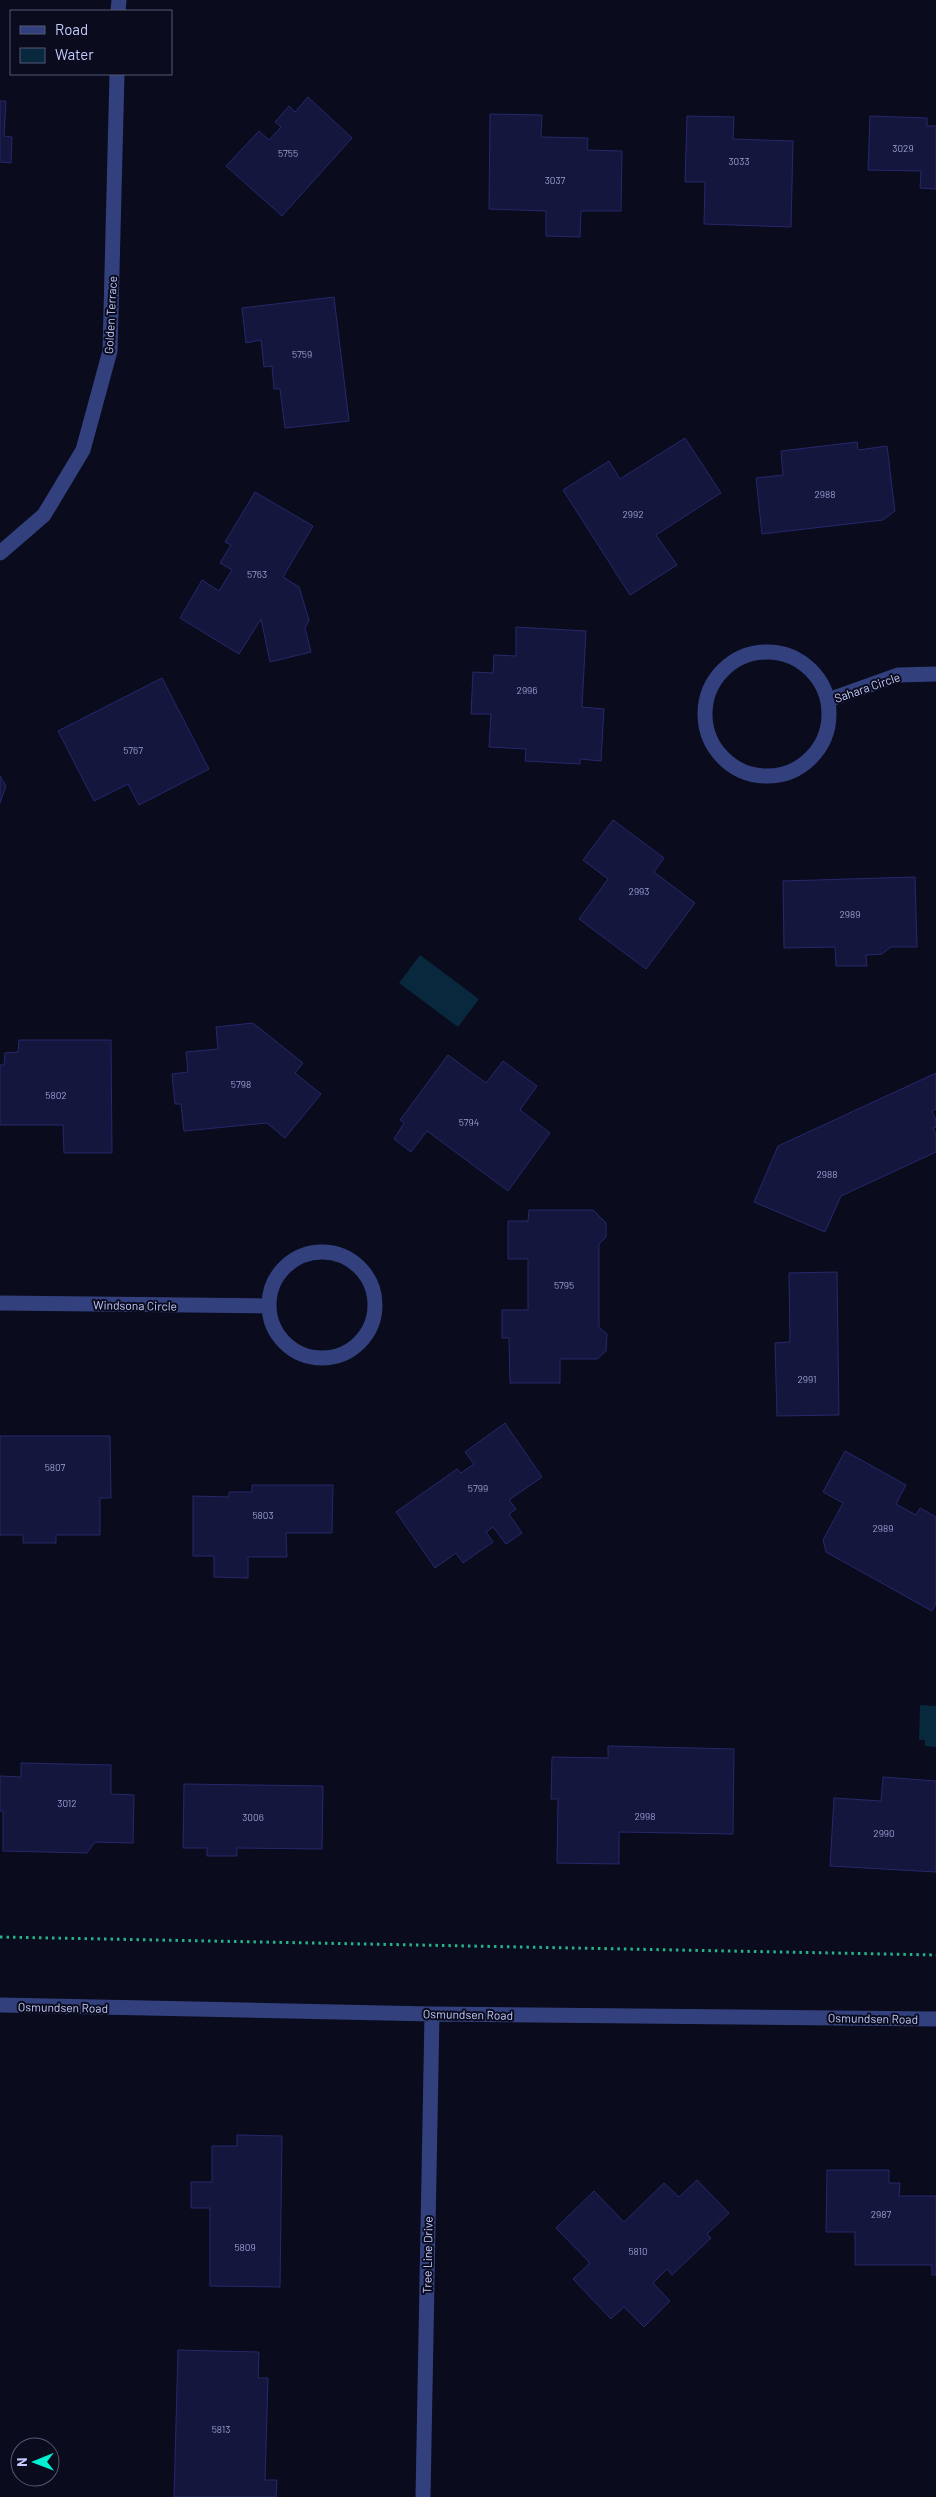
<svg xmlns="http://www.w3.org/2000/svg" width="936" height="2497" viewBox="0 0 936 2497" font-family="Barlow,sans-serif">
<style>
.water{fill:#08283d}
.building{fill:#15163e;stroke:#26286b}
.lines{fill:none;stroke-linecap:round;stroke-linejoin:round}
.path{stroke:#26b28a;stroke-width:3;stroke-dasharray:2.5 4;stroke-linecap:butt}
.minor{stroke:#32407e;stroke-width:15}
.labels{text-anchor:middle;dominant-baseline:central;stroke-width:4;stroke-linejoin:round;paint-order:stroke}
.number-label{font-size:10px;fill:#999ecf}
.street-label{font-size:12px;fill:#c5cbff;stroke:#0a0b1c}
</style>
<rect width="100%" height="100%" fill="#0a0b1c"/>
<!-- water -->
<path class="water" d="M420 955 479 999 458 1027 399 983Z
M920 1705 936 1706V1747L925 1746V1740H919Z"/>
<!-- building -->
<path class="building" d="M308 97 352 138 282 216 226 166 259 131 269 140 281 127 275 122 289 106 295 112Z
M0 101H6L4 136 12 137 11 163 0 162Z
M490 114 542 115 541 137 588 138 587 150 622 151 621 211H581L580 237 546 236V211L489 209Z
M687 116 734 117 733 139 793 141 791 227 704 224 705 182H685Z
M870 116 927 118V126H936V189L920 188 921 171 868 170Z
M334 297 349 421 285 428 280 389H274L272 366 264 367 261 340 246 343 242 308Z
M685 438 721 493 656 535 677 565 630 595 563 490 609 461 620 479Z
M857 442 858 450 887 446 895 511 883 520 762 534 756 478 783 475 781 451Z
M255 492 313 526 283 577 299 587 309 620 305 628 311 652 270 662 261 619 239 654 180 618 202 580 219 591 232 570 220 563 231 545 225 542Z
M516 627 586 631 582 707 604 709 601 761 580 759V764L525 761 526 749 489 747 491 714H471L473 672 493 673 494 655 516 656Z
M162 678 209 769 139 805 128 784 94 801 58 731Z
M0 776 6 786 0 803Z
M613 820 664 858 654 872 695 903 646 969 579 919 608 879 583 860Z
M915 877 917 947H891L882 954 866 955 867 966H836L835 947 784 948 783 881Z
M253 1023 303 1063 295 1073 321 1094 285 1138 267 1123 184 1131 181 1104H175L172 1074 188 1072 186 1052 218 1049 216 1027Z
M19 1040H111L112 1153H64L63 1125H0V1065H4L5 1053 18 1052Z
M448 1055 486 1083 503 1061 537 1086 520 1110 550 1133 508 1191 427 1131 411 1152 394 1139 404 1123 400 1120Z
M936 1073V1109L932 1111 936 1120V1127L933 1128 936 1135V1152L841 1196 825 1232 754 1202 778 1146Z
M529 1210H593L606 1223V1237L599 1244V1327L607 1334 606 1351 597 1359H560V1383H510L509 1338H502V1310H528V1259H508V1221H528Z
M837 1272 839 1415 777 1416 775 1343 790 1342 789 1273Z
M505 1423 542 1477 509 1500 516 1509 509 1514 522 1533 506 1544 493 1527 486 1532 493 1542 463 1563 456 1553 435 1568 396 1512 457 1469 461 1473 474 1464 465 1452Z
M0 1436H110L111 1498H100V1535H56V1543H23V1535H0Z
M845 1451 906 1485 896 1504 916 1515 920 1508 936 1517V1603L932 1611 826 1552 823 1540 843 1503 823 1492Z
M252 1485H333L332 1533H286L287 1557H248V1578L214 1577V1556H193V1496L229 1497V1492H252Z
M608 1746 734 1749 733 1834 619 1832V1864L557 1863 558 1799H551L552 1757 608 1758Z
M21 1763 111 1765V1794L134 1795 133 1843 95 1842 87 1853 3 1851V1811H0V1776L21 1777Z
M883 1777 936 1781V1872L830 1866 834 1798 881 1801Z
M184 1784 323 1786 322 1849 237 1848V1856H207V1848H183Z
M237 2135 282 2136 280 2287 210 2286V2208H191V2182H212V2146H237Z
M827 2170H889V2183H900L899 2196H936V2275H932V2265H855V2232H826Z
M697 2180 729 2213 707 2234 711 2238 672 2275 667 2269 653 2283 670 2301 644 2327 624 2307 611 2319 573 2279 590 2263 556 2228 594 2191 624 2222 664 2183 679 2197Z
M178 2350 259 2352 258 2378H268L265 2480H277L276 2497H174Z"/>
<g class="lines">
<!-- path -->
<path class="path" d="M0 1937 936 1955"/>
<!-- minor -->
<path class="minor" d="M118 11 119 0
M0 553 44 515 83 450 110 351 117 74
M705 714a62 62 0 1 1 124 0a62 62 0 1 1-124 0Z
M828 700 898 675 936 674
M269 1305a53 53 0 1 1 106 0a53 53 0 1 1-106 0Z
M0 1303 269 1306
M0 2005 432 2014 936 2019
M423 2497 432 2014"/>
</g>
<g class="labels">
<!-- number labels -->
<g class="number-label">
<text x="903" y="148">3029</text>
<text x="288" y="153">5755</text>
<text x="739" y="161">3033</text>
<text x="555" y="180">3037</text>
<text x="302" y="354">5759</text>
<text x="825" y="494">2988</text>
<text x="633" y="514">2992</text>
<text x="257" y="574">5763</text>
<text x="527" y="690">2996</text>
<text x="133" y="750">5767</text>
<text x="639" y="891">2993</text>
<text x="850" y="914">2989</text>
<text x="241" y="1084">5798</text>
<text x="56" y="1095">5802</text>
<text x="469" y="1122">5794</text>
<text x="827" y="1174">2988</text>
<text x="564" y="1285">5795</text>
<text x="807" y="1379">2991</text>
<text x="55" y="1467">5807</text>
<text x="478" y="1488">5799</text>
<text x="263" y="1515">5803</text>
<text x="883" y="1528">2989</text>
<text x="67" y="1803">3012</text>
<text x="645" y="1816">2998</text>
<text x="253" y="1817">3006</text>
<text x="884" y="1833">2990</text>
<text x="881" y="2214">2987</text>
<text x="245" y="2247">5809</text>
<text x="638" y="2251">5810</text>
<text x="221" y="2429">5813</text>
</g>
<!-- street labels -->
<g class="street-label">
<text transform="translate(110 315) rotate(-87)">Golden Terrace</text>
<text transform="translate(867 687) rotate(-19)">Sahara Circle</text>
<text transform="translate(135 1305) rotate(1)">Windsona Circle</text>
<text transform="translate(63 2007) rotate(1)">Osmundsen Road</text>
<text transform="translate(468 2014) rotate(1)">Osmundsen Road</text>
<text transform="translate(873 2018) rotate(1)">Osmundsen Road</text>
<text transform="translate(427 2255) rotate(-89)">Tree Line Drive</text>
</g>
</g>
<!-- legend -->
<rect x="10" y="10" width="162" height="65" fill="#0a0b1c" stroke="#555877"/>
<rect x="20" y="26" width="25" height="8" fill="#32407e" stroke="#555877"/>
<text x="55" y="35" font-size="15" fill="#c5cbff">Road</text>
<rect x="20" y="48" width="25" height="15" fill="#08283d" stroke="#555877"/>
<text x="55" y="60" font-size="15" fill="#c5cbff">Water</text>
<!-- north arrow -->
<g transform="translate(35 2462) rotate(269)"><circle r="24" fill="#0a0b1c" stroke="#555877"/>
<path d="M0-4L9 19L0 12L-9 19Z" fill="#00f0d2"/>
<text y="-8" font-size="14" font-weight="bold" text-anchor="middle" fill="#c5cbff">N</text>
</g>
</svg>
